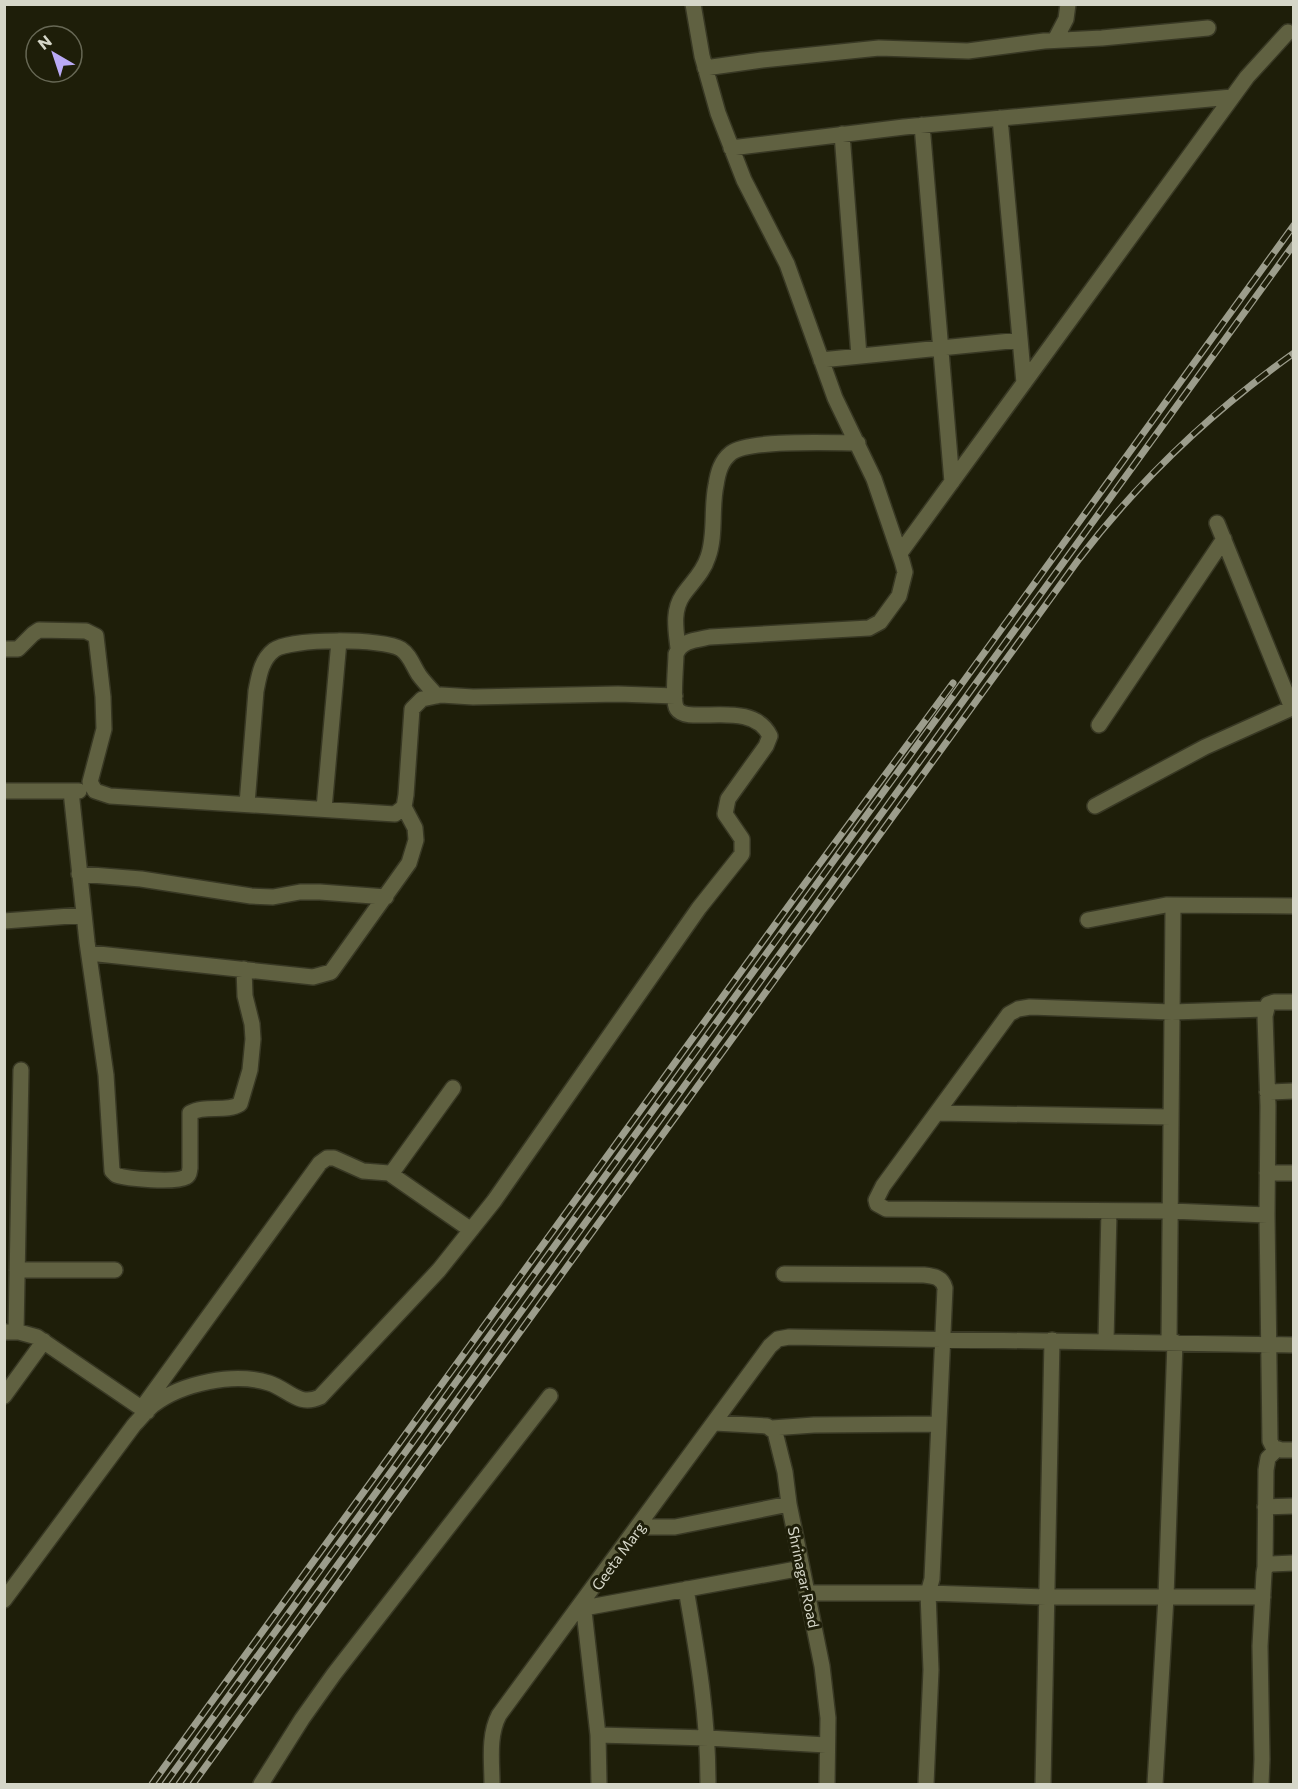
<svg xmlns="http://www.w3.org/2000/svg" width="1298" height="1789" viewBox="0 0 1298 1789" font-family="Commissioner,sans-serif">
<style>
.lines{fill:none;stroke-linecap:round;stroke-linejoin:round}
.minor-casing{stroke:#383824;stroke-width:18}
.minor{stroke:#606141;stroke-width:15}
.rail-casing{stroke:#9c9d8c;stroke-width:7}
.rail{stroke:#1e1e09;stroke-width:4.5;stroke-dasharray:14;stroke-linecap:butt}
.labels{text-anchor:middle;dominant-baseline:central;stroke-width:6;stroke-linejoin:round;paint-order:stroke}
.street-label{font-size:15px;fill:#d5d6c8;stroke:#1e1e09}
</style>
<rect width="100%" height="100%" fill="#1e1e09"/>
<g class="lines">
<!-- minor casing -->
<g class="minor-casing">
<path id="minor" d="M1055 40 1066 19 1068 4
M705 68 762 60 879 48 968 51 1044 41 1102 38 1208 28
M1000 118 1024 383
M922 125 952 482
M842 134 859 356
M731 148 904 127 1232 97
M821 360 1020 340
M1217 523 1292 708
M900 553 1247 77 1288 32
M678 648C676 630 672 611 683 595 692 582 703 573 708 557 716 535 711 508 716 485 718 472 721 461 731 453 749 439 832 443 858 443
M4 649H18L33 634 39 630 86 631 96 636 103 697 104 729 90 782 95 791 110 796 395 814 404 807 406 795 412 709 422 699 441 695 473 697 618 694 675 696
M1099 725 1224 539
M4 791H79
M71 791 87 942 106 1075 112 1171 116 1175C128 1179 175 1183 186 1177 190 1175 189 1173 190 1168V1113C205 1104 226 1113 240 1104L250 1070 253 1039 252 1024 245 996 244 969
M247 804 256 691C259 676 261 660 274 650 290 638 384 638 401 649 410 655 413 666 419 675 424 682 431 689 437 696
M1095 806 1205 747 1294 707
M324 809 339 641
M79 874 141 879 251 896 273 897 300 892H320L386 897
M1088 920 1166 905 1294 906
M4 921 84 915
M89 953 313 977 331 972 409 863 416 840 415 828 404 807
M1294 1002H1274L1268 1004 1265 1016 1268 1106 1267 1215 1270 1441 1273 1447 1281 1450H1294
M1265 1009 1172 1012 1030 1007 1018 1009 1009 1014 883 1186 876 1200 877 1204 886 1209 1171 1211 1267 1215
M1267 1092 1294 1091
M937 1113 1171 1117
M1267 1173H1294
M391 1174 453 1088
M17 1270H115
M784 1274 924 1275C934 1276 942 1277 945 1288L932 1579 928 1593H807
M4 1332H19L37 1337 147 1412
M16 1332 21 1070
M1106 1341 1109 1211
M1169 1342 1173 910 1175 906
M4 1396 44 1341
M142 1408 320 1163 327 1158H334L363 1171 389 1173 471 1230
M715 1423 767 1426 775 1432 785 1472 789 1504 822 1666 828 1718 827 1784
M772 1428 814 1425 939 1424
M1265 1507 1294 1506
M639 1527H675L789 1504
M1265 1567 1266 1470 1268 1458 1277 1449
M686 1589C698 1657 708 1715 708 1784
M4 1600 134 1425C140 1419 146 1411 153 1405 182 1383 234 1372 269 1383 288 1389 298 1407 320 1397L439 1270 494 1201 699 908 742 854V839L725 814 728 799 766 746 770 736C752 698 688 726 677 709 672 702 676 665 676 654 682 640 696 640 710 637L869 628 880 622 899 596 905 572 902 561 874 479 835 398 787 264 744 180 718 113 702 56 693 4
M583 1602 598 1735 599 1784
M584 1608 802 1568
M598 1735 708 1738 826 1745
M261 1784 302 1719 334 1674 550 1396
M492 1784C492 1762 488 1736 499 1715L770 1346 778 1339 789 1337 1294 1345
M926 1784 931 1670 928 1593 1046 1597H1263
M1043 1784 1052 1340
M1155 1784 1166 1597 1175 1342
M1261 1784 1262 1759 1260 1646 1264 1573 1265 1567 1271 1564 1294 1563"/>
</g>
<!-- minor -->
<use href="#minor" class="minor"/>
<!-- rail casing -->
<g class="rail-casing">
<path id="rail" d="M152 1784 795 897 953 683
M165 1784 1294 225
M179 1784 1294 244
M193 1784 1079 559C1141 478 1211 412 1294 353"/>
</g>
<!-- rail -->
<use href="#rail" class="rail"/>
</g>
<g class="labels">
<!-- street labels -->
<g class="street-label">
<text transform="translate(618 1556) rotate(-54)">Geeta Marg</text>
<text transform="translate(804 1577) rotate(78)">Shrinagar Road</text>
</g>
</g>
<!-- border -->
<rect width="1298" height="1789" fill="none" stroke="#d5d6c8" stroke-width="12"/>
<!-- north arrow -->
<g transform="translate(54 54) rotate(321)"><circle r="28" fill="#1e1e09" stroke="#676855" stroke-width="1.5"/>
<path d="M0-4.5L10 22L0 15L-10 22Z" fill="#baaaf6"/>
<text y="-9" font-size="16" font-weight="bold" text-anchor="middle" fill="#d5d6c8">N</text>
</g>
</svg>
